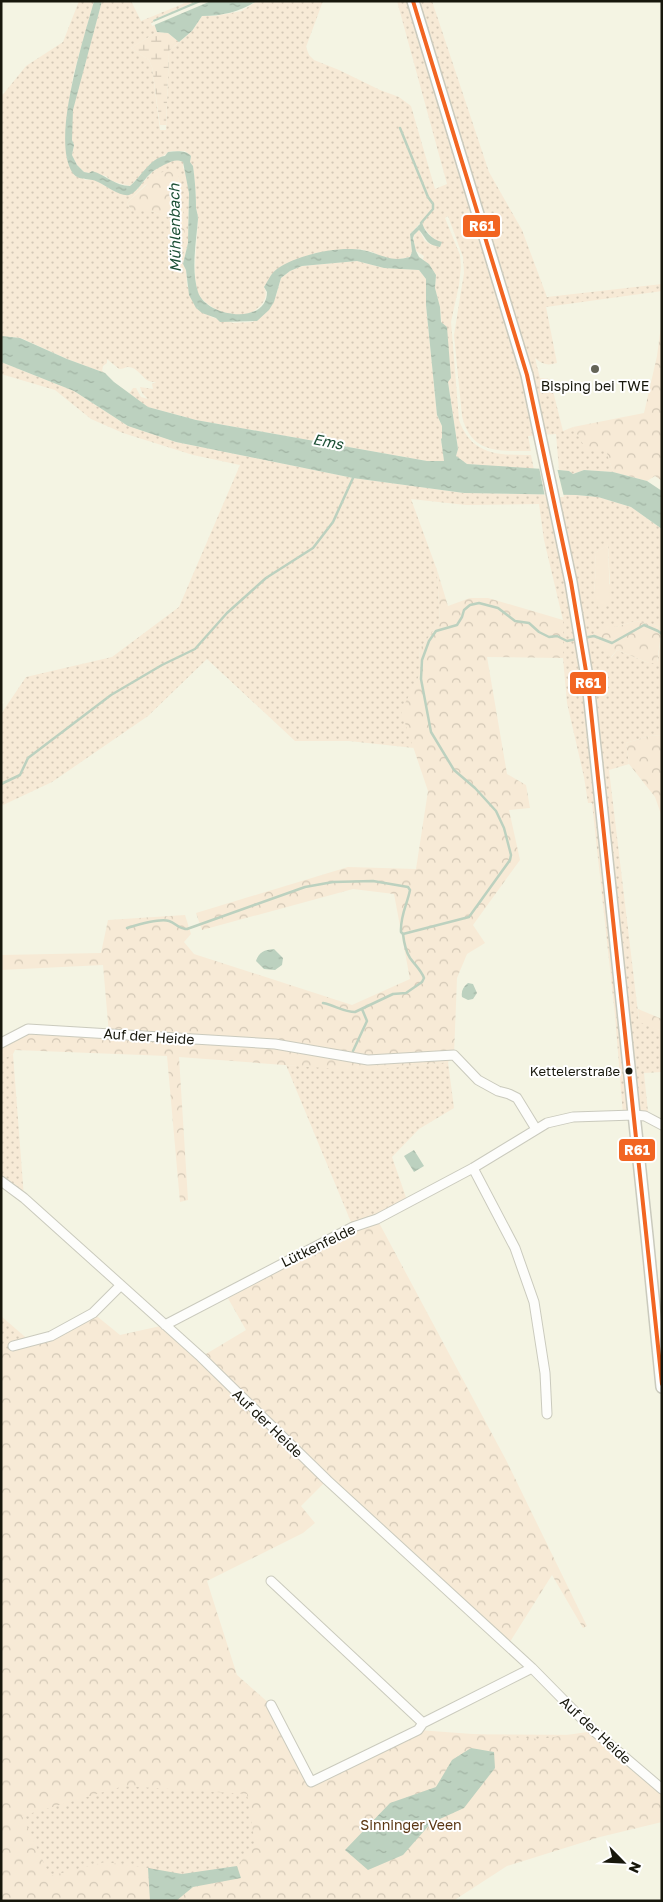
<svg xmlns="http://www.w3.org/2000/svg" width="663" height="1902" viewBox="0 0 663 1902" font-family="'Golos Text',sans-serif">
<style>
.grass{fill:url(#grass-dots);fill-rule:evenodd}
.forest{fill:url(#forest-crowns);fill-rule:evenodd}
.wetland{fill:url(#wetland-marsh)}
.garden{fill:#f7ead6}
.water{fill:url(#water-ripples)}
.pier{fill:#f4f4e3}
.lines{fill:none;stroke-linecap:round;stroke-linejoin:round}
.stream{stroke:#bcd1bf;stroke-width:2.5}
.minor-casing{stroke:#cacabd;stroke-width:11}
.major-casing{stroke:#cacabd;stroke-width:14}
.minor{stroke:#fdfdfb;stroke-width:9}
.major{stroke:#fdfdfb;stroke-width:11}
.bus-1-casing{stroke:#fff;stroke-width:8}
.bus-1{stroke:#f26522;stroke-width:4}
.poi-dot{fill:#646457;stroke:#fff;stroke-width:2}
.bus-dot{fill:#17170c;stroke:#fff;stroke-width:2}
.labels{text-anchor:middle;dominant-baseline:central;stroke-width:4;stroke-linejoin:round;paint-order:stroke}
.bus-label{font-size:13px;fill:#17170c;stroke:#fff;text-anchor:end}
.poi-label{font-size:14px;fill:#17170c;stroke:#fff}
.street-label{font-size:14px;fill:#17170c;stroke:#fff}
.park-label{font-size:14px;fill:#5a3511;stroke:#fff}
.water-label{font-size:15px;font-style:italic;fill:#1b4f35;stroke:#fff}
.line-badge{stroke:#fff;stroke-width:2}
.badge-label{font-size:14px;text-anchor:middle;font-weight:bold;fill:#fff}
</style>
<defs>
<pattern id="grass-dots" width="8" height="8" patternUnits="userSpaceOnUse" patternTransform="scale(1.25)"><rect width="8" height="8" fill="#f7ead6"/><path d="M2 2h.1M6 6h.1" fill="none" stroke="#d3c8b6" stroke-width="1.8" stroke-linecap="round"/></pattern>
<pattern id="forest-crowns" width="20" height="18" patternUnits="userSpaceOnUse" patternTransform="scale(1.25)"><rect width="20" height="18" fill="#f7ead6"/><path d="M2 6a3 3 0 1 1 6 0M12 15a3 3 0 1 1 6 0" fill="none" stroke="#d3c8b6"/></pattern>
<pattern id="wetland-marsh" width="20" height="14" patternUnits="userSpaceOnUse" patternTransform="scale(1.25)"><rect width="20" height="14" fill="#f7ead6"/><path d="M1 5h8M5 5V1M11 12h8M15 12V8" fill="none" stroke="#d3c8b6"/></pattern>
<pattern id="water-ripples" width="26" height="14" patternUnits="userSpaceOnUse" patternTransform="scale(1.25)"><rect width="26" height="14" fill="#bcd1bf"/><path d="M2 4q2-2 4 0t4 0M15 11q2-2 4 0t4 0" fill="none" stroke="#a1b3a3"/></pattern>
</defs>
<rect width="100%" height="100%" fill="#f4f4e3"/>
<!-- grass -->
<path class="grass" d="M79 1H94L73 76 66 127 68 162 85 180 93 179 116 192 137 190C146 178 167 153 184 162L183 167 186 174 189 193 188 243 183 264 186 270 187 286 211 317 233 323 253 322 276 296 281 278 290 271 302 266 357 261 384 268 419 270 426 279V305L437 415 442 426V438L441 440 444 461H427L196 420 148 407 129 394 133 388H136L141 397 148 399 142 393 140 387 153 389 152 384 156 382C154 382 151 382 149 381 142 378 137 366 127 367 124 368 122 369 119 369L107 359V363L103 366 102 371 105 373 67 359 21 338 1 336V97L26 66 63 42ZM179 177 177 194 183 212 179 233 170 218 151 211H132L127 203 145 185Z
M102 1H131L141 21 190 1H197L153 20 157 32 131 48 149 60 152 67 160 130H166L169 51 192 31 202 16H215L242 11 257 1H323L306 47 309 55 314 60 339 70 380 90 399 97 411 106 435 189 447 184 397 1H432L489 172 522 230 547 297 662 284V291L546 307 557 363C547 366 542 364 535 358L540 378 549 379 551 383 563 431 573 427 586 448 606 449 613 472 584 470 573 474 569 471 559 470 556 434 528 436 531 451C499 451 471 454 462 416L454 335 464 273 463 257 448 216 445 218 460 255 461 267 459 285 451 322 459 420C472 456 499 455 531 455L534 470 467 464 456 456 458 449 448 382 440 307 435 288 436 275 423 259 424 256 416 251C414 242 411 235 419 230L425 241 431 245 434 240 422 225 423 222H421L410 234 412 252 410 257 393 260 381 257 373 252 359 249 315 253 266 284 264 287C272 303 250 317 235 316 224 315 205 305 199 295 191 280 198 236 198 219 198 216 197 212 196 208 196 194 195 180 193 166L190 162 191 156 185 151H171L153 162 130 186 111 181 106 176 84 172 77 165 72 155 74 145 72 140V110Z
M1 362 74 391 128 426 176 442 353 478 464 493 576 495 598 497 631 507 662 529V627L636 621 616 627 611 658 617 650 649 663H657L662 633V735L649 736 626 743 629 764 609 770 639 1021 662 1031V1072L644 1073 648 1112 645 1116 623 1115 615 1015 592 803H588L584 777 567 703 563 658V620L544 540 539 504 466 505 411 499 437 570 440 622 419 650 421 672 402 711 414 748 349 741H295L207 659 148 716 52 782 1 806V714L26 677 112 657 179 607 240 465 193 455 123 433 91 419 55 390 1 374ZM608 545 610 584 594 593 596 568 595 553Z
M13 1054 24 1198 1 1181V1060Z
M448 1062 454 1108 419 1129 392 1157 408 1203 353 1227 286 1065 369 1070Z
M1 1316 31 1342 1 1352Z
M430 1734 598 1735 662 1794V1798L545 1842 439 1901H1V1822L47 1805 129 1779 297 1791Z"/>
<!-- forest -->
<path class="forest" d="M174 169 179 177 177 194 183 212 185 237 179 233 170 218 151 211H132L127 203 159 173Z
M662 318V481L655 476 647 481 613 472 606 450 586 449 573 427 644 413 657 356Z
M437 570 448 606 470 598H488L563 620V658L487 657 507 774 526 785 530 808 509 810 520 860 473 925 485 943 467 954 457 978 454 1055 448 1062 364 1071 179 1057 188 1200 180 1202 167 1056 15 1050 13 1054 1 1060V1043L28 1029 109 1034 103 965 1 970V955L101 953 108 920 185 915 191 934 184 942 194 954 352 1005 410 979 394 894 353 889 202 930 196 913 348 867 416 869 428 791 401 711 421 672 419 650 440 622Z
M636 621 662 627 657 663H649L617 650 610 658 597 638 605 624 616 627Z
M662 735V817L655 797 629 764 626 743 649 736Z
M638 1009 662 1019V1031L639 1022Z
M377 1219 506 1460 587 1626 583 1628 552 1575 508 1645 327 1480 301 1506 315 1523 303 1533 207 1581 237 1675 271 1705 311 1782 418 1730 540 1739 594 1731 662 1789V1822L600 1837 507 1866 453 1901H176L193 1887 240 1878 237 1866 255 1844 247 1794 124 1786 22 1816 50 1876 105 1862 148 1868 150 1901H1V1352L13 1346 51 1336 93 1313 120 1335 165 1325 201 1357 246 1330 225 1293ZM471 1748 476 1791 464 1808 431 1823 390 1803 436 1787 452 1760Z"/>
<!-- wetland -->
<path class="wetland" d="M157 32 168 33 179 42 169 51 166 125H160L152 67 149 60 131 48Z"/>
<!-- garden -->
<path class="garden" d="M608 545 610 602 599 609 594 593 596 568 595 553Z"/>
<!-- water -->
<path class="water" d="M94 1H102L73 110 72 140 74 145 72 155 77 165 84 172 89 173 92 171C106 175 115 186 130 186 141 177 150 158 165 156L168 152C176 151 186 150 191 156L190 162 193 166C195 180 196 194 196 208 197 212 198 216 198 219 196 243 191 270 198 292 206 317 267 326 267 292L264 287C268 281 271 273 277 269 296 255 338 246 362 250 381 253 388 263 410 257L412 252 410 234 422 222C424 231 431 239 442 242L440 247C425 244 428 240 419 230L414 235 413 238 416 251 419 257 429 264 436 275 435 288 440 307 441 322 447 327 451 378 448 382 458 449 456 456 467 464 559 470 569 471 573 474 584 470 613 472 647 481 662 491V529L631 507 598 497 576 495 464 493 353 478 176 442 128 426 74 391 1 362V336L20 338 67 359 105 373 114 382 148 407 196 420 427 461H444L441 439 442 438V426L437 415 426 305V279L419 270 384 268 357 261 302 266 290 271 281 278 274 302 269 310 257 321 220 322 216 318 202 313 196 308 189 295 186 270 183 264 188 243 189 193 183 162C176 159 173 161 166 164 160 167 155 169 150 174 143 180 138 192 129 195 121 197 106 186 98 182 89 177 78 182 72 172 51 138 84 38 94 1Z
M197 1H257C239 12 223 16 202 16L192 31 179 42 168 33 157 32 153 20Z
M274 949 283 958 282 965 275 970 264 969 256 961C259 952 264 950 274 949Z
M468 983 473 984 477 993 473 999 468 1000 462 997C461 991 463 987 468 983Z
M414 1150 424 1166 414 1172 404 1156Z
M471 1748 494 1752 495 1768 464 1808 431 1823 403 1855 368 1870 345 1850 390 1803 436 1787 452 1760Z
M237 1866 241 1878 193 1887 176 1901H150L148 1868 182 1874Z"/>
<!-- pier -->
<path class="pier" d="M203 1H211L152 26 151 23Z
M539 467 557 468 564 497H545Z"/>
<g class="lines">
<!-- stream -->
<path class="stream" d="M400 128 428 197 433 204V209L421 223
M583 638 594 636 612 643 644 625 658 631 662 634
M1 784 20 775 28 758 111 695 162 665 195 649 227 613 266 578 313 548 333 522 353 478
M127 928C137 925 159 918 169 921 176 923 178 929 187 929L305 887 333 882 373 881 408 887 410 890C407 905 400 916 401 932L403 934 469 917 510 860 511 855 504 828 496 811 475 788 454 770 431 732 421 679 422 660 429 641 436 631 457 625 462 617 464 610 470 605 479 603 498 608 515 621 529 623 539 632 549 637 557 636 567 641 577 639
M323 1003C334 1005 344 1012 355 1012L393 994 406 993 422 982 424 978C421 970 415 965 410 958 405 950 404 943 403 934
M353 1051 367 1021 362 1009"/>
<!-- minor casing -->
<g class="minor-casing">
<path id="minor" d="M1 1043 28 1029 275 1044 368 1060 454 1055 478 1080 498 1091 509 1094 517 1098 536 1129
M473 1168 515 1248 534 1302 545 1373 547 1414
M1 1181 24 1198 201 1357 327 1480 532 1668 423 1723 418 1730 311 1782 271 1705
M165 1325 353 1227 377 1219 473 1168 547 1123 573 1117 634 1115 645 1116 662 1125
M13 1346 51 1336 93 1313 120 1286
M271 1581 423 1723
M532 1668 594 1731 662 1789"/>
</g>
<!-- major casing -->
<g class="major-casing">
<path id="major" d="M413 1 527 375 571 582 588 683 600 794 647 1236 662 1387"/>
</g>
<!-- minor -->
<use href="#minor" class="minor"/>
<!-- major -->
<use href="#major" class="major"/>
<!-- bus-1 casing -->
<g class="bus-1-casing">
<path id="bus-1" d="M413 1 527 375 571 582 588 683 662 1384"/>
</g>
<!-- bus-1 -->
<use href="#bus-1" class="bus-1"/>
</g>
<!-- markers -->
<circle class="poi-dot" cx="595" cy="369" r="5"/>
<circle class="bus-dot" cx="629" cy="1071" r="4.5"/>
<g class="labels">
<!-- bus labels -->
<g class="bus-label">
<text x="620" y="1071">Kettelerstraße</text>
</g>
<!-- poi labels -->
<g class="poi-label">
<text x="595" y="385">Bisping bei TWE</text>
</g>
<!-- street labels -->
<g class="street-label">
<text transform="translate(149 1036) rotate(4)">Auf der Heide</text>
<text transform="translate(318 1245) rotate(-26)">Lütkenfelde</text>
<text transform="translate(268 1423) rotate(44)">Auf der Heide</text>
<text transform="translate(596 1730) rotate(43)">Auf der Heide</text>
</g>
<!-- park labels -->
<g class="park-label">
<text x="411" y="1824">Sinninger Veen</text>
</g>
<!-- water labels -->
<g class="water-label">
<text transform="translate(174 228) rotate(-91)">Mühlenbach</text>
<text transform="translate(328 441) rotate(11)">Ems</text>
</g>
</g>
<g class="line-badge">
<rect x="462" y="214" width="39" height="24" rx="5" fill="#f26522"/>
<rect x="569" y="671" width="38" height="24" rx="5" fill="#f26522"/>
<rect x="618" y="1138" width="38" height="24" rx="5" fill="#f26522"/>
</g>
<g class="badge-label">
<text x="482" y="231">R61</text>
<text x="588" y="688">R61</text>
<text x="637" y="1155">R61</text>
</g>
<!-- border -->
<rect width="663" height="1902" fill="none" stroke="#17170c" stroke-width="5"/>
<!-- north arrow -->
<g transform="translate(623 1862) rotate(114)" stroke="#ffffff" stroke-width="4" paint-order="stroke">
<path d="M0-4L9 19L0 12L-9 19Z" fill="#17170c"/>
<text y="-8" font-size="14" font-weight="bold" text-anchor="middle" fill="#17170c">N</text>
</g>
</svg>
